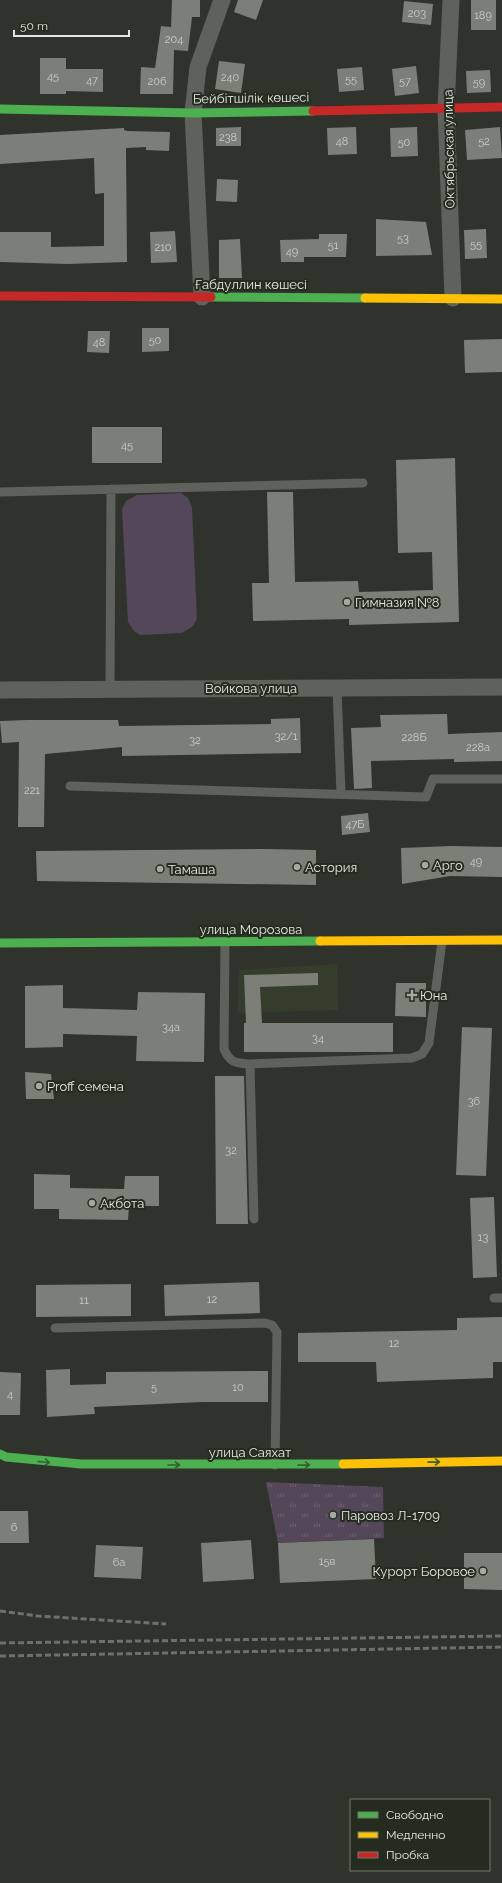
<svg xmlns="http://www.w3.org/2000/svg" width="502" height="1883" viewBox="0 0 502 1883" font-family="Raleway,sans-serif">
<style>
.built{fill:#343d2c}
.grass{fill:url(#grass-tufts)}
.garden{fill:#534759}
.building{fill:#7b7f78}
.lines{fill:none;stroke-linecap:round;stroke-linejoin:round}
.lane{stroke:#5f625c;stroke-width:9}
.street{stroke:#5f625c;stroke-width:17}
.fast{stroke:#4caf50;stroke-width:9}
.slow{stroke:#ffc107;stroke-width:9}
.jam{stroke:#c62828;stroke-width:9}
.rail{stroke:#6e706b;stroke-width:3;stroke-dasharray:6 3;stroke-linecap:butt}
.oneway{stroke:#356033}
.poi-dot{fill:#a5a9a1;stroke:#252c1f;stroke-width:1.5}
.labels{text-anchor:middle;dominant-baseline:central;stroke-width:4;stroke-linejoin:round;paint-order:stroke}
.number-label{font-size:11px;fill:#cacec6}
.street-label{font-size:13px;fill:#e4e8e0;stroke:#252c1f}
.poi-label{font-size:13px;fill:#e4e8e0;stroke:#252c1f;text-anchor:start}
</style>
<defs>
<pattern id="grass-tufts" width="24" height="20" patternUnits="userSpaceOnUse"><rect width="24" height="20" fill="#534759"/><path d="M3 7l-1-3M5 7V3M7 7l1-3M15 17l-1-3M17 17v-4M19 17l1-3" fill="none" stroke="#6c6271"/></pattern>
</defs>
<rect width="100%" height="100%" fill="#2f332c"/>
<!-- built -->
<path class="built" d="M337 964 338 1010 238 1013 239 970Z"/>
<!-- grass -->
<path class="grass" d="M266 1482 383 1487 384 1538 278 1543Z"/>
<!-- garden -->
<path class="garden" d="M181 493 188 498 192 507 197 619 192 627 182 633 140 635 134 631 128 622 122 509 126 501 137 495Z"/>
<!-- building -->
<path class="building" d="M172 0H200V17H192L188 51 174 50 173 94H140L141 67 155 68 161 26 171 27Z
M238 0H263L256 20 234 12Z
M471 0H496V30H471Z
M404 1 433 4 431 25 402 22Z
M40 58H66V69H103V92L66 91V94H40Z
M219 61 245 64 241 93 215 89Z
M416 66 419 93 395 96 392 69Z
M362 67 364 90 339 92 337 69Z
M490 70 491 92 467 93 466 71Z
M241 127V146H216V128Z
M356 127 357 154 328 155 327 128Z
M417 127 418 156 391 157 390 128Z
M500 127 502 158 467 160 465 130Z
M124 128V130L127 131 170 132 169 151 146 150V147L126 148 127 262 67 264 0 262V232H51V247L104 246V193L95 194 94 158 0 164V135Z
M217 179 238 180 237 202 216 201Z
M376 219 426 222 432 255 376 256Z
M486 229 487 258 465 259 464 230Z
M175 231 177 262 151 263 150 232Z
M319 234H347L346 257H304V262H281L280 240 319 239Z
M240 239 242 278H219V240Z
M142 328H169V351L142 352Z
M88 331H110L109 353 87 352Z
M502 339V372L465 373 464 340Z
M92 427H162V463H92Z
M455 458 459 622 349 625V619L253 621 252 583H269L267 492H293L295 582 358 581 359 592 433 590 432 552 398 553 396 460Z
M447 714 448 734 502 732V761L454 762V759L371 761 372 788 354 789 351 728 381 727 380 715Z
M300 718 301 753 122 756V747L45 754 44 827H18L19 742 2 743 0 721 28 720H118L119 726 271 724V719Z
M368 813 370 832 342 835 341 816Z
M451 846 502 847V877L450 876 402 884 401 848Z
M267 849 316 850V885L37 881 36 851Z
M318 973V985L260 987 262 1023H393V1052H244V1023H246L244 975Z
M396 983H426V1017L395 1016Z
M63 985V1008L137 1010 138 992 205 993 204 1062 136 1061 137 1036 63 1034V1047L25 1048V986Z
M462 1027 492 1028 486 1176 456 1175Z
M25 1072 51 1074 54 1099H26Z
M215 1076H244L248 1224H216Z
M34 1174 70 1175V1188L124 1189 125 1176H159V1206H129L128 1220 59 1219V1209H34Z
M494 1197 497 1277 473 1278 470 1198Z
M259 1282 260 1313 165 1316 164 1285Z
M131 1284V1316L36 1317V1285Z
M502 1317V1362H493V1378L377 1382 376 1362H298V1333L457 1330V1318Z
M70 1369V1385L106 1384V1372L268 1371V1402H202L94 1407 95 1414 47 1417 46 1370Z
M0 1372 21 1373 20 1415H0Z
M0 1511H28L29 1543H0Z
M374 1539 376 1579 280 1583 278 1543Z
M251 1540 254 1579 203 1582 201 1543Z
M96 1545 143 1547 141 1579 94 1577Z
M464 1553H502V1590L464 1589Z"/>
<g class="lines">
<!-- lane -->
<path class="lane" d="M0 492 363 483
M337 688 341 794
M110 689 111 489
M70 786 426 797 433 779H502
M225 942 224 1049C230 1063 236 1063 250 1064L412 1058 422 1054 429 1043 442 941
M250 1064 254 1219
M494 1298H502
M55 1328 265 1323 272 1325 277 1332 275 1465"/>
<!-- street -->
<path class="street" d="M451 0 446 108 453 298
M202 297 193 113 198 67 222 0
M0 690 502 687"/>
<!-- fast -->
<path class="fast" d="M0 109 193 113 313 111
M211 297 365 298
M0 943 320 941
M0 1454 6 1457 81 1464H343"/>
<!-- slow -->
<path class="slow" d="M365 298 502 299
M320 941 502 940
M343 1464 502 1461"/>
<!-- jam -->
<path class="jam" d="M313 111 502 107
M0 296 211 297"/>
<!-- rail -->
<path class="rail" d="M0 1611 38 1616 166 1624
M0 1643 502 1636
M0 1656 502 1647"/>
</g>
<!-- one-way arrows -->
<defs><path id="oneway-shaft" d="M-6 0H5M1.5-3L5.5 0L1.5 3" fill="none" stroke-width="1.6" stroke-linecap="round" stroke-linejoin="round"/></defs>
<g class="oneway">
<use href="#oneway-shaft" transform="translate(44 1462) rotate(5)"/>
<use href="#oneway-shaft" transform="translate(434 1462) rotate(-1)"/>
<use href="#oneway-shaft" transform="translate(174 1465)"/>
<use href="#oneway-shaft" transform="translate(304 1465) rotate(-1)"/>
</g>
<!-- markers -->
<g class="poi-dot">
<circle cx="347" cy="602" r="4"/>
<circle cx="425" cy="865" r="4"/>
<circle cx="297" cy="867" r="4"/>
<circle cx="160" cy="869" r="4"/>
<path d="M410 989h4v4h4v4h-4v4h-4v-4h-4v-4h4z"/>
<circle cx="39" cy="1086" r="4"/>
<circle cx="92" cy="1203" r="4"/>
<circle cx="333" cy="1515" r="4"/>
<circle cx="483" cy="1571" r="4"/>
</g>
<g class="labels">
<!-- number labels -->
<g class="number-label">
<text x="417" y="13">203</text>
<text x="483" y="15">189</text>
<text x="174" y="39">204</text>
<text x="53" y="76">45</text>
<text x="230" y="77">240</text>
<text x="351" y="79">55</text>
<text x="92" y="80">47</text>
<text x="157" y="81">206</text>
<text x="405" y="81">57</text>
<text x="479" y="82">59</text>
<text x="228" y="137">238</text>
<text x="342" y="141">48</text>
<text x="484" y="141">52</text>
<text x="404" y="142">50</text>
<text x="403" y="238">53</text>
<text x="476" y="244">55</text>
<text x="333" y="245">51</text>
<text x="163" y="247">210</text>
<text x="292" y="251">49</text>
<text x="155" y="340">50</text>
<text x="99" y="342">48</text>
<text x="127" y="445">45</text>
<text x="286" y="736">32/1</text>
<text x="414" y="737">228Б</text>
<text x="195" y="740">32</text>
<text x="478" y="747">228а</text>
<text x="32" y="790">221</text>
<text x="355" y="824">47Б</text>
<text x="476" y="861">49</text>
<text x="171" y="1027">34а</text>
<text x="318" y="1038">34</text>
<text x="474" y="1101">36</text>
<text x="231" y="1150">32</text>
<text x="483" y="1237">13</text>
<text x="212" y="1299">12</text>
<text x="84" y="1300">11</text>
<text x="394" y="1343">12</text>
<text x="154" y="1387">5</text>
<text x="238" y="1387">10</text>
<text x="10" y="1394">4</text>
<text x="14" y="1527">6</text>
<text x="327" y="1561">15в</text>
<text x="119" y="1562">6а</text>
</g>
<!-- street labels -->
<g class="street-label">
<text transform="translate(251 98) rotate(-1)">Бейбітшілік көшесі</text>
<text transform="translate(449 149) rotate(-91)">Октябрьская улица</text>
<text x="251" y="284">Ғабдуллин көшесі</text>
<text x="251" y="688">Войкова улица</text>
<text x="251" y="929">улица Морозова</text>
<text x="250" y="1452">улица Саяхат</text>
</g>
<!-- poi labels -->
<g class="poi-label">
<text x="355" y="602">Гимназия №8</text>
<text x="433" y="865">Арго</text>
<text x="305" y="867">Астория</text>
<text x="168" y="869">Тамаша</text>
<text x="420" y="995">Юна</text>
<text x="47" y="1086">Proff семена</text>
<text x="100" y="1203">Акбота</text>
<text x="341" y="1515">Паровоз Л-1709</text>
<text x="475" y="1571" text-anchor="end">Курорт Боровое</text>
</g>
</g>
<!-- legend -->
<rect x="350" y="1799" width="140" height="72" fill="#252c1f" stroke="#71776c"/>
<rect x="358" y="1812" width="20" height="6" fill="#4caf50" stroke="#71776c"/>
<text x="386" y="1819" font-size="12" fill="#e4e8e0">Свободно</text>
<rect x="358" y="1832" width="20" height="6" fill="#ffc107" stroke="#71776c"/>
<text x="386" y="1839" font-size="12" fill="#e4e8e0">Медленно</text>
<rect x="358" y="1852" width="20" height="6" fill="#c62828" stroke="#71776c"/>
<text x="386" y="1859" font-size="12" fill="#e4e8e0">Пробка</text>
<!-- scale -->
<path d="M14 30v6h115v-6" fill="none" stroke="#e4e8e0" stroke-width="2"/>
<text x="20" y="30" font-size="12" fill="#e4e8e0" stroke="#252c1f" stroke-width="3" paint-order="stroke">50 m</text>
</svg>
